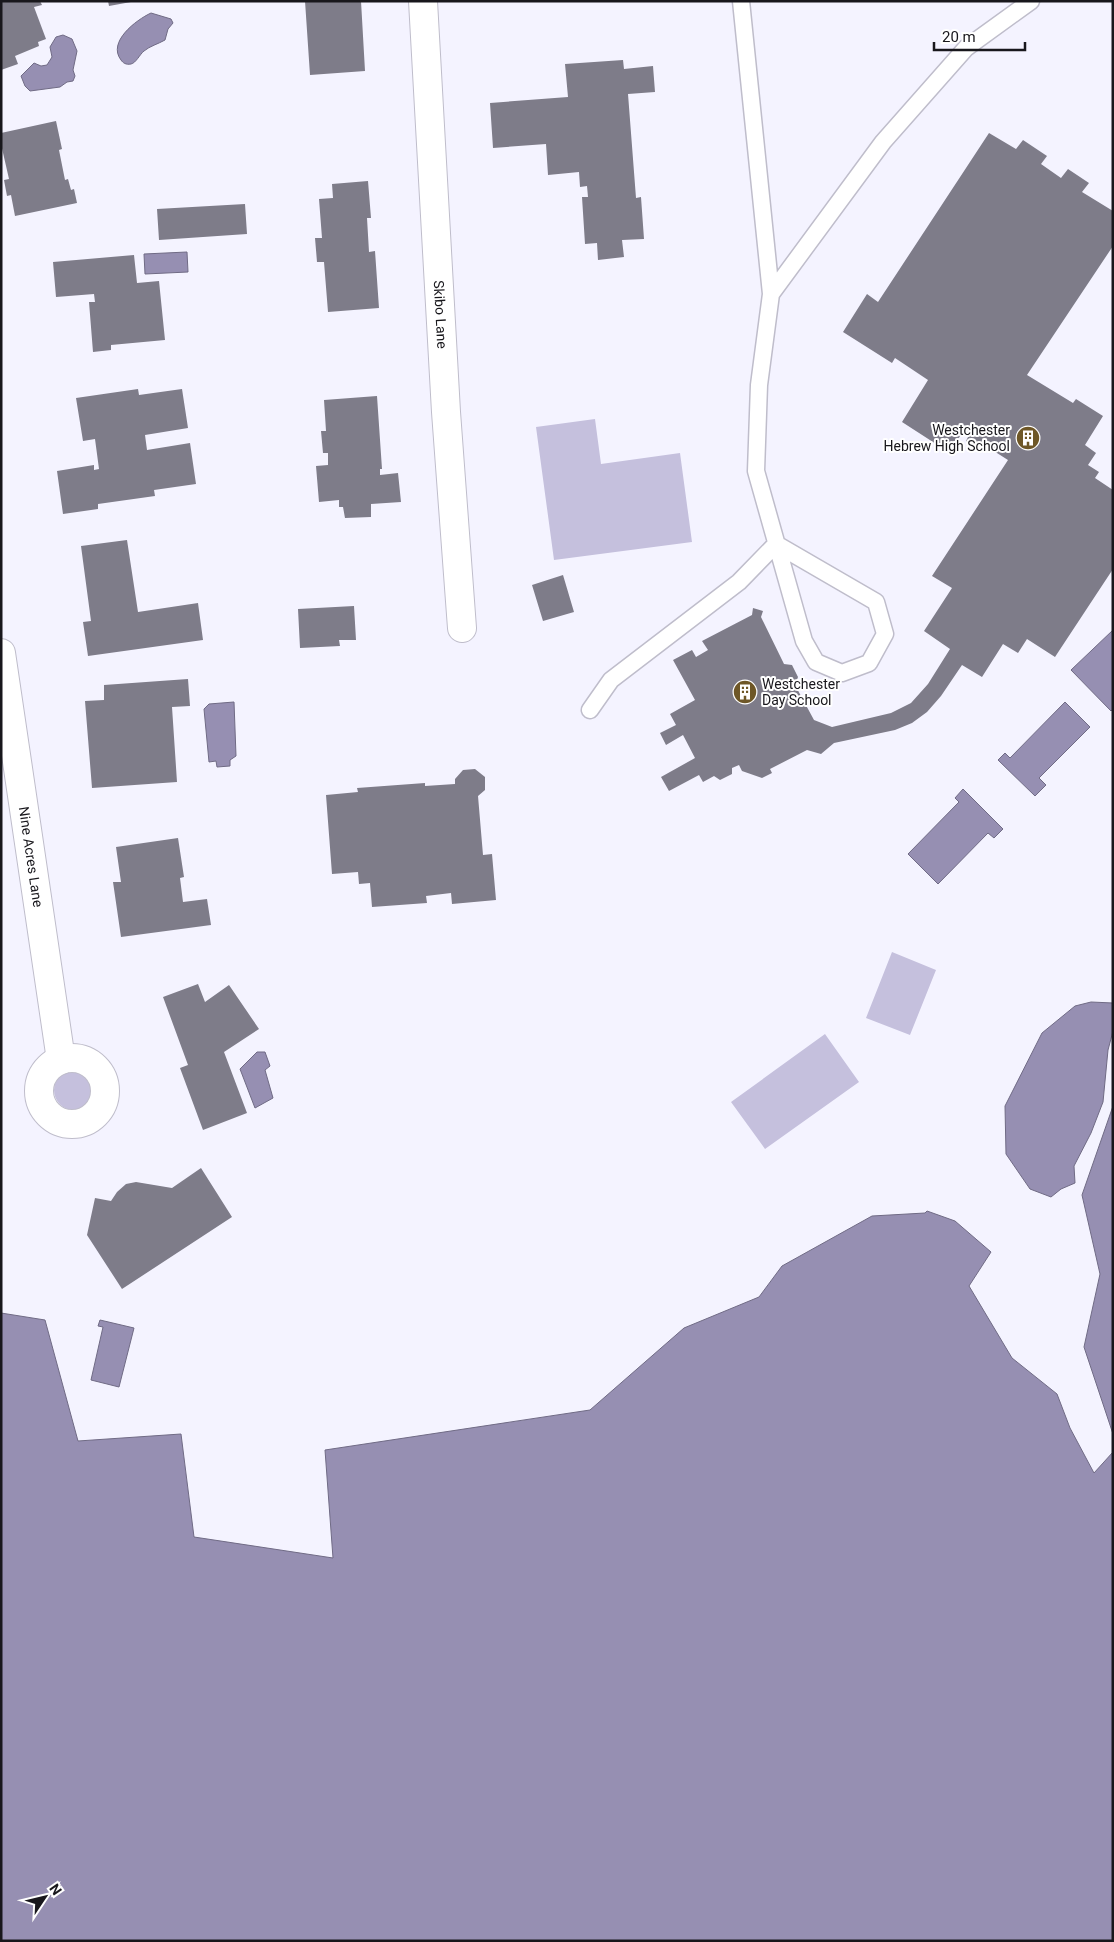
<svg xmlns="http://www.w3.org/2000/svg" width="1114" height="1942" viewBox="0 0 1114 1942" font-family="Roboto,sans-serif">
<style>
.green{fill:#c5c0dd}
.water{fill:#968fb2;stroke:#706b85}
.building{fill:#7e7c89}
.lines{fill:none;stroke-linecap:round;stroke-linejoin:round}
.lane-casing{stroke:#bfbdcb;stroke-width:19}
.street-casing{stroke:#bfbdcb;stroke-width:30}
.lane{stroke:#fff;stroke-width:16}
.street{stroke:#fff;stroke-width:28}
.labels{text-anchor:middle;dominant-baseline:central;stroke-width:4;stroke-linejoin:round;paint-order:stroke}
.street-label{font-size:14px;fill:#18171c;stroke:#fff}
.poi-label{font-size:14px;fill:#18171c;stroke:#fff;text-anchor:end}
</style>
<rect width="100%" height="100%" fill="#f4f3ff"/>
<!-- green -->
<path class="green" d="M595 419 601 464 680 453 692 542 554 560 536 427Z
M892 952 936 970 910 1035 866 1018Z
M825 1034 859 1082 765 1149 731 1102Z
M54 1090a20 20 0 1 1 40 0a20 20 0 1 1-40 0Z"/>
<!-- water -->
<path class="water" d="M151 13 171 19 173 23 168 29 165 40C158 44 150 46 144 51 140 54 136 63 131 64 126 65 123 63 121 60 107 42 136 20 151 13Z
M63 35 72 39 77 51 73 70 75 76 73 81 67 82 60 87 30 91 25 86 21 76 34 63 41 66 47 65 52 57 50 47 56 37Z
M187 252 188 272 145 274 144 254Z
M1113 630V709L1111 711 1071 670Z
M234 702 236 756 230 760V766L217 767 216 761 209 762 204 709 209 704Z
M1065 702 1090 727 1039 778 1046 785 1035 796 998 760 1005 753 1010 758Z
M963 789 1003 829 994 838 988 833 938 884 908 854 959 802 955 798Z
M1091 1002 1113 1003V1031L1108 1050 1103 1102 1091 1133 1074 1166 1075 1183 1061 1189 1051 1197 1030 1189 1006 1154 1005 1106 1042 1033 1075 1006Z
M257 1052H265L270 1066 265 1070 273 1098 255 1108 240 1069Z
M1113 1106V1434L1084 1347 1100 1274 1082 1195Z
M927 1211 955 1221 991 1252 969 1286 1012 1358 1057 1394 1070 1428 1094 1473 1113 1452V1941H1V1313L45 1320 78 1441 181 1434 194 1537 333 1558 325 1450 590 1410 684 1328 759 1297 782 1266 872 1216 925 1213Z
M100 1320 134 1328 119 1387 91 1380 103 1327 98 1326Z"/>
<!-- building -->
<path class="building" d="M1 1H40L42 5 34 7 46 39 38 42 39 46 15 56 18 64 1 70Z
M108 1H131V2L109 6Z
M305 1H361L365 71 310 75Z
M623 60 624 69 653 66 655 92 628 94 636 198 641 197 644 239 622 240 624 257 598 260 597 243 585 244 582 197H588L587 186 580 187 579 172 548 175 546 144 493 148 490 103 568 97 565 64Z
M56 121 62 149 59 150 65 180 68 179 71 190 74 189 77 203 15 216 11 195 7 196 4 180 9 179 1 144V133Z
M989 133 1016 149 1023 140 1047 156 1041 164 1061 178 1068 169 1089 183 1082 192 1113 211V246L1027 375 1073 403 1076 399 1103 416 1085 445 1096 453 1088 465 1099 472 1095 478 1113 490V569L1055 657 1027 639 1018 653 1003 644 982 677 962 665 941 696 927 712 912 723 895 730 834 743 821 754 807 750 770 769 772 773 762 778 742 771 739 765 732 768V774L720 780 714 776 703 782 699 775 669 791 661 777 695 758 683 735 666 745 660 733 676 725 670 714 695 700 673 660 692 650 696 657 708 650 702 641 752 615 753 608 763 611 761 617 784 664 792 665 798 677 795 685 814 720 832 727 891 713 911 703 928 684 950 649 924 631 952 588 932 576 1008 460 978 441 974 447 966 441 969 435 963 431 950 453 902 422 928 380 895 358 892 363 843 332 867 294 878 302Z
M368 181 371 218H367L369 252 375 251 379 308 328 312 324 262H317L315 238H322L319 199 333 198 332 184Z
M245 204 247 234 159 240 157 209Z
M134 255 137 283 159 281 165 340 111 345V350L93 352 89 302H95L94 294 56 297 53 262Z
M138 389 139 395 182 389 188 428 145 435 147 450 190 443 196 484 154 490 155 496 98 504V509L63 514 57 471 94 465V470L99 469 95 439 83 441 76 398Z
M377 396 382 469H380V475L398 473 401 502 371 504V517L345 518 343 507H339V500L319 502 316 466 328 465V453H323L321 431H326L324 400Z
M127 540 138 612 198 603 203 640 88 656 83 622 91 621 81 546Z
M563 575 574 612 543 621 532 585Z
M354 606 356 640H339L340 646 300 648 298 609Z
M188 679 190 706 172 707 177 782 92 788 85 701 104 700V685Z
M475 769 485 777V790L478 796 483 855 492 854 496 900 452 904 451 893 426 896 427 903 372 907 370 883 359 884 358 872 332 874 326 795 358 792 357 788 425 783V786L455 784V779L463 770Z
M178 838 184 877 180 878 183 902 207 899 211 925 121 937 113 882H121L116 847Z
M198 984 205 1002 229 985 259 1029 224 1052 247 1113 203 1130 180 1068 188 1065 163 997Z
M201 1168 232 1217 122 1289 87 1235 95 1198 111 1201 117 1192 126 1184 136 1182 172 1188Z"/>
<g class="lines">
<!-- lane casing -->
<g class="lane-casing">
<path id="lane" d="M741 1 771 294
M776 544 876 602 885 634 869 663 842 673 816 662 804 641 756 471 759 385 771 294 883 142 966 48 1031 1
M590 710 611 680 739 582 776 544"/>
</g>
<!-- street casing -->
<g class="street-casing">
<g id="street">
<path id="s1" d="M423 1 446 412 462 628"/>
<path id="s2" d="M1 653 61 1060"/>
<circle cx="72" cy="1091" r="33"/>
</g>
</g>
<!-- lane -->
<use href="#lane" class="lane"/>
<!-- street -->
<use href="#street" class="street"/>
</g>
<!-- icons -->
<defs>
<g id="building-disc" transform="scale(1.25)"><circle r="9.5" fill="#6e5727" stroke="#fff"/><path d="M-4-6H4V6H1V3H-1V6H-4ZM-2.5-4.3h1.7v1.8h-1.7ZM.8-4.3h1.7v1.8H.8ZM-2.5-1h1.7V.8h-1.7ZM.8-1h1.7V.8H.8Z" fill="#fff"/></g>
</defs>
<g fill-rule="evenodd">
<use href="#building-disc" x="1028" y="438"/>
<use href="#building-disc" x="745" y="692"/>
</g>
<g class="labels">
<!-- street labels -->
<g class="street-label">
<text stroke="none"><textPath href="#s1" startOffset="314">Skibo Lane</textPath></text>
<text stroke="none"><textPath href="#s2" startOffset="206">Nine Acres Lane</textPath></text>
</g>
<!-- poi labels -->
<g class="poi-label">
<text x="1010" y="430">Westchester<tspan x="1010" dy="16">Hebrew High School</tspan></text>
<text x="762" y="684" text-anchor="start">Westchester<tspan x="762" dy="16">Day School</tspan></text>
</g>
</g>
<!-- border -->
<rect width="1114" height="1942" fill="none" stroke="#18171c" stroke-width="5"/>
<!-- north arrow -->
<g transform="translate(45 1897) rotate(55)" stroke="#ffffff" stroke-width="4" paint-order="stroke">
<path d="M0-4L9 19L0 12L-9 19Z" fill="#18171c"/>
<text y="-8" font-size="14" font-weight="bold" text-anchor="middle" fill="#18171c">N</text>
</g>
<!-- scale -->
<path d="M934 42v8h91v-8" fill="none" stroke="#18171c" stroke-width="2.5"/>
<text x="942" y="42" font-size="15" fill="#18171c" stroke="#ffffff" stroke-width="4" paint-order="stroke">20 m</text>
</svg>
